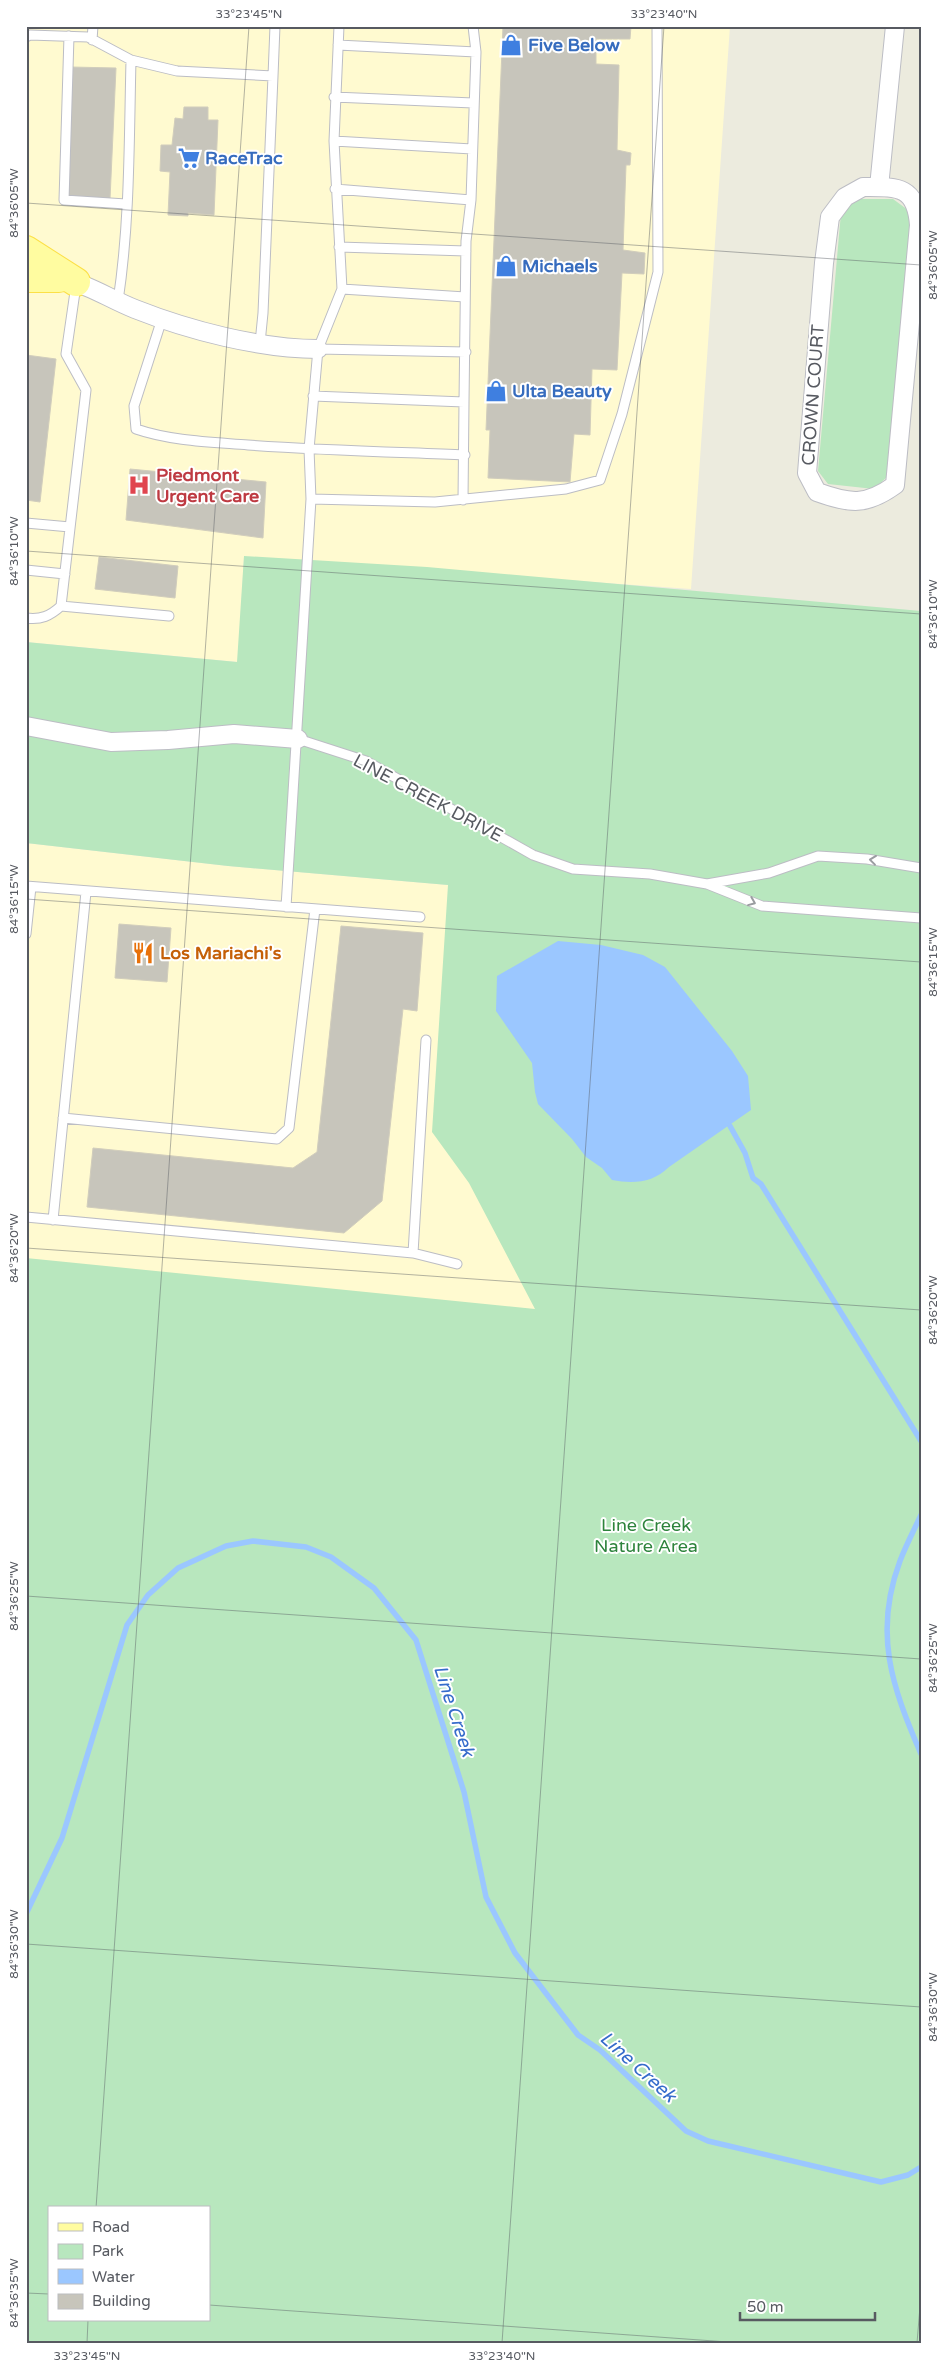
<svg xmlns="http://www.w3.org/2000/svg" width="947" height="2369" viewBox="0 0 947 2369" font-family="'Varela Round',sans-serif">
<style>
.commercial{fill:#fffad0}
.green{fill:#b8e7be;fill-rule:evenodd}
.water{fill:#9bc7ff}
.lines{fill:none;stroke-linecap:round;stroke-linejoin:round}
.stream{stroke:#9bc7ff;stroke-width:5.5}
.building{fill:#c7c5bb;stroke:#d1cdbc}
.service-casing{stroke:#bcbdc4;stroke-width:11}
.minor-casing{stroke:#bcbdc4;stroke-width:20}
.primary-casing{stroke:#fce047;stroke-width:30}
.service{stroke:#fff;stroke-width:9}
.minor{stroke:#fff;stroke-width:18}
.primary{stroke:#fffca0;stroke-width:28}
.oneway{stroke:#9a9ca0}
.ticks{fill:none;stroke:#575a61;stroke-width:1;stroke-opacity:0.45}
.labels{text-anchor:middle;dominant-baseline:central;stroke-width:4;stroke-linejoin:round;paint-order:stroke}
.shop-label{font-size:18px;font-weight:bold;fill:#366cbe;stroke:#fff;text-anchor:start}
.street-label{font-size:18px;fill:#575a61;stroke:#fff}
.health-label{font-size:18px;font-weight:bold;fill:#be3a42;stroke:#fff;text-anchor:start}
.food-label{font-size:18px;font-weight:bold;fill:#c56008;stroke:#fff;text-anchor:start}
.park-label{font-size:18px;fill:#2d833c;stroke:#fff}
.water-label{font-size:19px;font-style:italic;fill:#366ccb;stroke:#fff}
.neatline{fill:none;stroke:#575a61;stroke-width:2}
.ticks-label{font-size:12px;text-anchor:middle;fill:#575a61}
</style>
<rect width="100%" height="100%" fill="#ecebde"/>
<!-- commercial -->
<path class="commercial" d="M26 26H730L691 589 244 557 238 662 26 642Z
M26 843 228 866 448 885 546 1321 26 1260Z"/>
<!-- green -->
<path class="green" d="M854 199H893L912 213 887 477 874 489 828 484 818 471 841 213Z
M244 556 427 567 921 611V2343H26V1258L535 1309 469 1183 432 1132 448 885 228 866 26 843V642L237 662ZM49 2208H209V2320H49Z"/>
<!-- water -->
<path class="water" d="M558 941 601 945 643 955 665 967 732 1051 748 1076 751 1110 669 1167C653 1183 633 1184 612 1180L602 1168 586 1157 572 1139 538 1104 535 1092 532 1063 496 1011 497 976Z"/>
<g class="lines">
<!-- stream -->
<path class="stream" d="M730 1126 745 1153 753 1178 761 1184 921 1441
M921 1515C914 1530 906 1545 900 1561 873 1633 892 1687 921 1754
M26 1914 62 1838 127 1625 148 1595 178 1568 226 1546 253 1541 306 1547 331 1557 374 1588 416 1640 464 1792 486 1897 515 1953 578 2035 600 2050 686 2131 708 2141 881 2182 908 2175 921 2167"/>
</g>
<!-- building -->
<path class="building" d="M503 26H631L630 39H596V64L619 65 617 150 631 153 630 165H626L623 250 645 253 644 274 622 273 617 370 592 369 590 435 574 434 570 482 488 478 490 430H486Z
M71 67 116 68 110 199 66 198Z
M184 107H208V120H218L214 215 188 213V216L168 215 170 172 160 171 161 145H172L175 118 183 119Z
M26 355 56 359 40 502 26 500Z
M130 469 266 482 263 538 126 520Z
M99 557 178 566 175 598 95 589Z
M119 924 171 928 167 982 115 978Z
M341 926 423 933 417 1011 403 1009 382 1201 344 1233 87 1207 93 1148 293 1168 317 1152Z"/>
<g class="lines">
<!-- service casing -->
<g class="service-casing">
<path id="service" d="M69 36 64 200 126 204
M26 37 30 35 88 37 131 60 177 71 273 76 263 313 260 343
M92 40 93 26
M338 45 476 52
M273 76 275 26
M334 97 473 103
M334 141 472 149
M335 189 471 200
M339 247 466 251
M342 289 465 297
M118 301C130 222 129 141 131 60
M162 319 134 406 136 429C171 441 211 442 248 445 320 450 393 452 465 455
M318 349 466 352
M313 396 464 402 466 241 471 200 476 52 473 26
M311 499 435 502 566 489 600 480 622 414 658 272 657 26
M463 500 464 402
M26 523 70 527
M26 570 65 574
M61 606 169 616
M26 618C41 620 50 616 61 606L86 390 66 354 76 285
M298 739 366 761 533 855 573 869 650 874 707 884 762 906 921 918
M707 884 769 873 818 856 867 859 921 868
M26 886 420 917
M286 907 309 532 311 499 309 449 318 349 342 289 334 141 339 26
M26 934 31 887
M63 1118 277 1139 289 1128 315 909
M26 1217 413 1253 457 1264
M53 1220 86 892
M413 1253 426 1040"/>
</g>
<!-- minor casing -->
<g class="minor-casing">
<path id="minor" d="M863 187C897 187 916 185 919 225L895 485C866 506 850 504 817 492L807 473 824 263 830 217 845 197Z
M879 187 895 26
M68 280C91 286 112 300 135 309 188 330 260 349 318 349
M26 726 111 742 168 740 234 734 298 739"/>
</g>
<!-- primary casing -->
<g class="primary-casing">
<path id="primary" d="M26 250 76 282
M26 278H59"/>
</g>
<!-- service -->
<use href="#service" class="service"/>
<!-- minor -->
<use href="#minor" class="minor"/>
<!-- primary -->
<use href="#primary" class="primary"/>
</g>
<!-- one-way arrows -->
<defs><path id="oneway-chevron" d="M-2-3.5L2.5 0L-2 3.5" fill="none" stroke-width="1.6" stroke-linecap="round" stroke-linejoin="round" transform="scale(1.25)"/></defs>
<g class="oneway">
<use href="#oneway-chevron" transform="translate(873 860) rotate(-173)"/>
<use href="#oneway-chevron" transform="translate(752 902) rotate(22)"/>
</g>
<!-- ticks -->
<path class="ticks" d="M26 203 921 265M26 551 921 614M26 899 921 962M26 1248 921 1310M26 1596 921 1659M26 1944 921 2007M96 2208 249 26M26 2293 49 2294M209 2305 742 2343M87 2343 88 2320M502 2343 664 26M917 2343 921 2294"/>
<!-- icons -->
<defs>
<g id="shop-bare" transform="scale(1.725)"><path d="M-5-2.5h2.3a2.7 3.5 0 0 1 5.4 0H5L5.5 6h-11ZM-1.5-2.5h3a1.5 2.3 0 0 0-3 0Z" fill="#3f7fe0" stroke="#fff" stroke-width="2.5" paint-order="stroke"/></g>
<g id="supermarket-bare" transform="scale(1.725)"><path d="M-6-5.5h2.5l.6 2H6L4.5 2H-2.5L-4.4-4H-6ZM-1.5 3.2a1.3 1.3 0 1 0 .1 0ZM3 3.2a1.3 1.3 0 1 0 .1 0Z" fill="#3f7fe0" stroke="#fff" stroke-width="2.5" paint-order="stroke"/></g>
<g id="hospital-bare" transform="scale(1.725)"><path d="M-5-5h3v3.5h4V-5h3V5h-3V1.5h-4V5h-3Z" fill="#e0444e" stroke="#fff" stroke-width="2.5" paint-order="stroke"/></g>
<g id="restaurant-bare" transform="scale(1.725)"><path d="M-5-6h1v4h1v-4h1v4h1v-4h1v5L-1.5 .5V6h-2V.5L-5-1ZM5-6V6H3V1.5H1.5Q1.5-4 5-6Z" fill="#e8710a" stroke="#fff" stroke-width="2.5" paint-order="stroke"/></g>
</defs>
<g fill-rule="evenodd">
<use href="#shop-bare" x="511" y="45"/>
<use href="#supermarket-bare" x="189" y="158"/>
<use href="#shop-bare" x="506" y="266"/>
<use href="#shop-bare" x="496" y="391"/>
<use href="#hospital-bare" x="139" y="485"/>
<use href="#restaurant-bare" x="143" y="953"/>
</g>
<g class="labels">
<!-- shop labels -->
<g class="shop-label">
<text x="528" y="45">Five Below</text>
<text x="205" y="158">RaceTrac</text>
<text x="522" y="266">Michaels</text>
<text x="512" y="391">Ulta Beauty</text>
</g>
<!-- street labels -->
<g class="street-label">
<text transform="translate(813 395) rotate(-86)">CROWN COURT</text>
<text transform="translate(428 798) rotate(28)">LINE CREEK DRIVE</text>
</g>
<!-- health labels -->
<g class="health-label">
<text x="156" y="475">Piedmont<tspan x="156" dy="21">Urgent Care</tspan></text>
</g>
<!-- food labels -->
<g class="food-label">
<text x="160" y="953">Los Mariachi's</text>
</g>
<!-- park labels -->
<g class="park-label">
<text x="646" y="1525">Line Creek<tspan x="646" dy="21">Nature Area</tspan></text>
</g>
<!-- water labels -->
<g class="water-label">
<text transform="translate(454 1711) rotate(72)">Line Creek</text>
<text transform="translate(638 2067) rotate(42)">Line Creek</text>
</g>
</g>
<!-- border -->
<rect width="947" height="2369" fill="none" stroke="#ffffff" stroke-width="55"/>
<!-- legend -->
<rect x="48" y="2206" width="162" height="115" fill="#ffffff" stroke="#bcbdc0"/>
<rect x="58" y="2223" width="25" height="8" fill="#fffca0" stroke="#bcbdc0"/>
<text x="92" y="2232" font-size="15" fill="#575a61">Road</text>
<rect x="58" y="2244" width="25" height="15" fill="#b8e7be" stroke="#bcbdc0"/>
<text x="92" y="2256" font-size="15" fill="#575a61">Park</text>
<rect x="58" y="2269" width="25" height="15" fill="#9bc7ff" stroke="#bcbdc0"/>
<text x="92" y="2282" font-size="15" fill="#575a61">Water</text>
<rect x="58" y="2294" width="25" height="15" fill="#c7c5bb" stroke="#bcbdc0"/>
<text x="92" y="2306" font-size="15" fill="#575a61">Building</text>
<!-- scale -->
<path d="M740 2312v8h135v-8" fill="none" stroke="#575a61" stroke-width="2.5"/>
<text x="747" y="2312" font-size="15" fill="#575a61" stroke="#ffffff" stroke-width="4" paint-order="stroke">50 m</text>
<rect x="28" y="28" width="892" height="2314" class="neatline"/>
<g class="ticks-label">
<text x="249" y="18">33°23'45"N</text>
<text x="664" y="18">33°23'40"N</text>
<text transform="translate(14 203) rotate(-90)" y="4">84°36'05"W</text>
<text transform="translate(933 265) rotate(-90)" y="4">84°36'05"W</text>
<text transform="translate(14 551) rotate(-90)" y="4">84°36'10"W</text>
<text transform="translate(933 614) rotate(-90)" y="4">84°36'10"W</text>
<text transform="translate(14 899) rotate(-90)" y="4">84°36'15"W</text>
<text transform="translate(933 962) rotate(-90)" y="4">84°36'15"W</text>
<text transform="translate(14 1248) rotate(-90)" y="4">84°36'20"W</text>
<text transform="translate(933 1310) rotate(-90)" y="4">84°36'20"W</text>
<text transform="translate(14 1596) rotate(-90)" y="4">84°36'25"W</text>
<text transform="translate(933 1658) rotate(-90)" y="4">84°36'25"W</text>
<text transform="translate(14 1944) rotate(-90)" y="4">84°36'30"W</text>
<text transform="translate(933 2007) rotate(-90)" y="4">84°36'30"W</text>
<text transform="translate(14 2293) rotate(-90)" y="4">84°36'35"W</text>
<text x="87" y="2360">33°23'45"N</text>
<text x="502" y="2360">33°23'40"N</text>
</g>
</svg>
